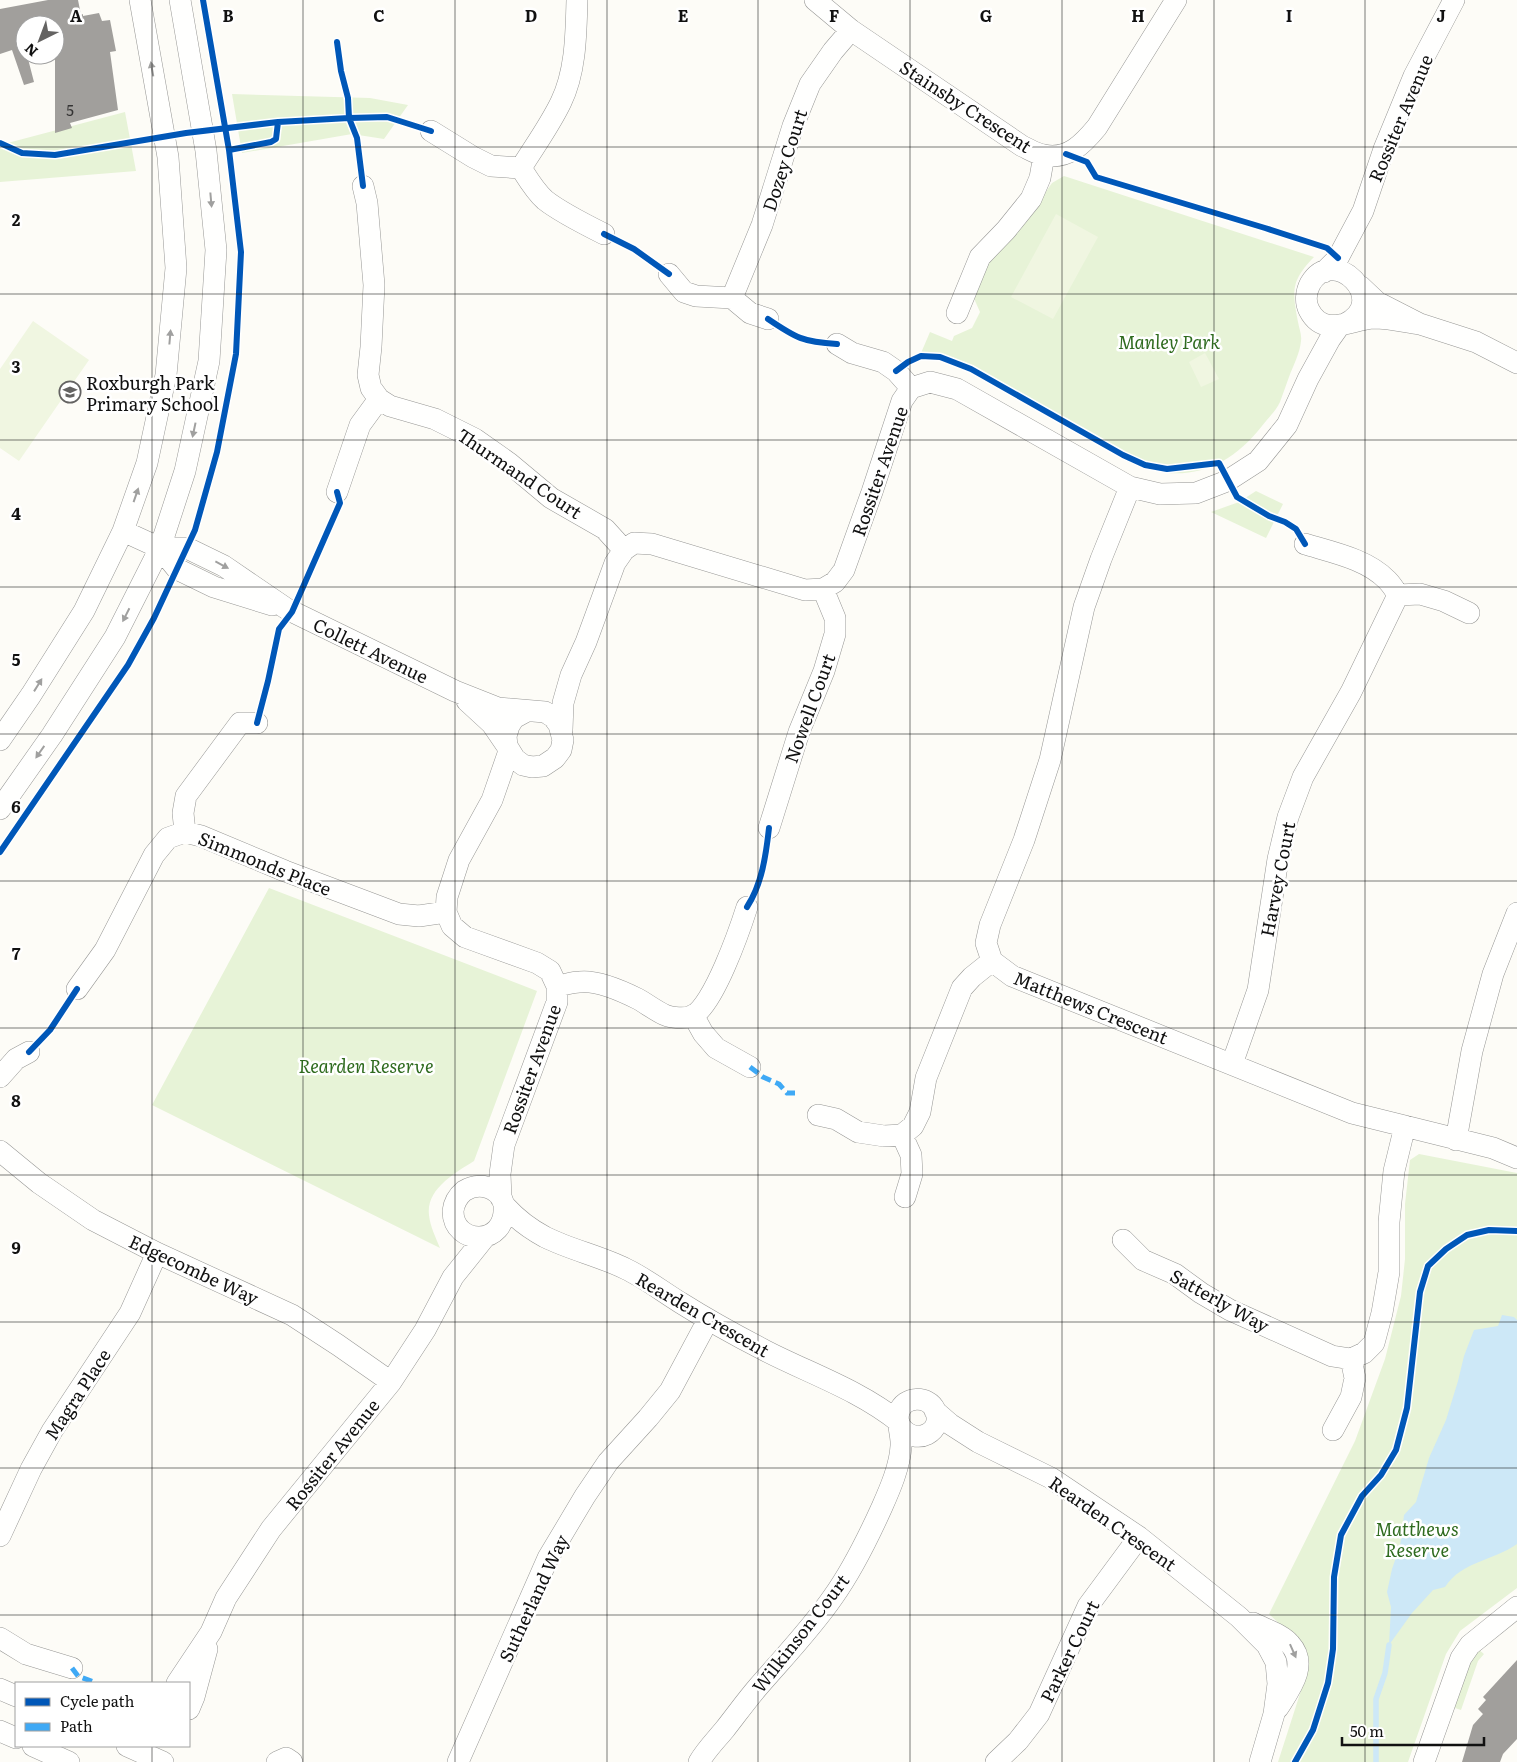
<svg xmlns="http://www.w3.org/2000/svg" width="1517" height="1762" viewBox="0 0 1517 1762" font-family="Literata,serif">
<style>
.green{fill:#e7f3d7}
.pitch{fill:#f0f6e1}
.water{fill:#cde8f7}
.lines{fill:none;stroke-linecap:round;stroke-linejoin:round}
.stream{stroke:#cde8f7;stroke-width:5.5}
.building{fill:#a19f9c}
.minor-casing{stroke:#979795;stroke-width:22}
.minor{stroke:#fffffe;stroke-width:21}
.quiet{stroke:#3fa9f5;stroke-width:5;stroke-dasharray:10 5;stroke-linecap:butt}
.cycleway-casing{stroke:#fff;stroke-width:9}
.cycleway{stroke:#0057b8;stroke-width:6}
.oneway{fill:#a0a09f}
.grid{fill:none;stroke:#111;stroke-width:1;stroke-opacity:0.55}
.labels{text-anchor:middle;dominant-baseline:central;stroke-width:5;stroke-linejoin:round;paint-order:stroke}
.number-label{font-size:15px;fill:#353434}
.street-label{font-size:18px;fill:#111;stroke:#fff}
.park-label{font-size:18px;font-style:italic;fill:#2f6b1f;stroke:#fff}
.poi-label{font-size:18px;fill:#111;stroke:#fff;text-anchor:start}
.grid-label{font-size:16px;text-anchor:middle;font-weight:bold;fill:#111;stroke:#fff;stroke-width:5;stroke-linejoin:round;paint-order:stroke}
</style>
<rect width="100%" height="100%" fill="#fdfcf7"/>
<!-- green -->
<path class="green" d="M232 94 370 98 408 105 384 139 352 134 242 153Z
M125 112 136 171 0 182V145Z
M1064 176 1314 257C1291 281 1292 290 1298 322 1299 328 1302 335 1301 341 1300 353 1293 366 1289 377 1286 385 1283 394 1280 402 1276 411 1267 419 1262 426 1227 471 1181 486 1128 462L995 385 966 371 921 353 930 332 952 341 954 336 972 328 980 312 972 294 989 259 1030 214 1052 183Z
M1256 491 1283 504 1266 538 1211 512 1239 502Z
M269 888 537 991 474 1161C455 1173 426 1189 429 1215 430 1226 436 1238 440 1248L152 1105Z
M1419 1154 1517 1173V1588L1460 1631 1446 1654 1408 1762H1278L1306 1675 1297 1640 1269 1614 1355 1441 1385 1359 1401 1296 1405 1259V1204L1410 1160Z
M1478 1649 1484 1654 1478 1661 1461 1710 1452 1707 1470 1659Z"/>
<!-- pitch -->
<path class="pitch" d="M1056 214 1098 237 1053 319 1011 297Z
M33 321 89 360 19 461 0 448V369Z
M1205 353 1219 379 1201 387 1189 362Z"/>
<!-- water -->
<path class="water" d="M1502 1315 1514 1317 1517 1320V1544C1493 1561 1462 1561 1445 1587L1433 1590 1412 1613 1389 1645 1391 1607 1387 1592 1392 1569 1400 1546 1404 1515 1416 1502 1429 1458 1446 1420 1458 1381 1464 1356 1474 1330 1498 1326Z"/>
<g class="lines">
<!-- stream -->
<path class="stream" d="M1376 1762V1699L1385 1673 1389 1645"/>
</g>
<!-- building -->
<path class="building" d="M48 0H78L81 15 83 14V16L99 13 102 21 110 20 116 51 110 52 118 110 70 123 72 128 55 133V25H25V55H27L34 82 24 85 12 50 0 54V9Z
M1517 1660V1739L1503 1754 1500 1762H1462L1473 1725 1483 1714 1478 1709 1486 1700 1483 1697Z"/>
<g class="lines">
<!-- minor casing -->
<g class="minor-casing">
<path id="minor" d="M815 0 851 30 1022 146C1029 149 1036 154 1044 155 1068 160 1083 144 1097 127L1176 0
M431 131 473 157 491 166 521 168
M521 168C534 147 550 125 561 102 576 71 576 34 577 0
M521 168C528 179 535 191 545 200 560 212 586 225 604 234
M363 186 367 203 374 285 371 347 368 375 371 388 379 399 390 406 435 419 475 439 509 463 551 498 605 529 624 550
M1324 272 1338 258 1363 211 1384 149 1414 76 1454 0
M669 274 684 292 696 296 732 298 750 313 768 319
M1360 286 1377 302 1420 324 1476 342 1517 363
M732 298 762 225 793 126 810 84 833 51 851 30
M957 313 980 257 1006 230 1031 199 1040 178 1044 155
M1345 324C1392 301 1333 243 1310 284 1306 292 1305 302 1309 310 1324 339 1351 319 1374 318 1389 318 1405 322 1420 324
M837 344 852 353 883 362 896 371 911 388
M1130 487 1101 559 1084 607 1050 760 1024 840 990 925 986 943 992 961 1012 976 1352 1113 1493 1148 1517 1158
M337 492 360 425 379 399
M123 531 160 548H187L224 566 287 609 455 691 498 708 545 712 553 717 559 725 563 740 561 750 555 758 543 766 532 767 523 765 515 759 507 746 506 736 509 726 514 718 525 712
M1305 544C1331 552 1367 559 1387 580 1391 584 1395 590 1398 595
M160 548 177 569 214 587 272 605
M1398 595 1420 594 1444 601 1469 613
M467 701 492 724 507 746
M562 730 563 703 571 675 586 642 615 563 624 550 634 543 652 544 805 590 823 589 835 582 844 570 872 492 902 401 911 388 930 382 957 389 1130 487 1160 494 1196 493 1227 481 1258 461 1287 425 1308 379 1330 339 1340 325
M0 740 31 695 84 611 123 531 147 463 166 375 176 268 168 157 140 0
M0 809 52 735 115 637 160 548 185 471 209 361 216 250 206 151 180 0
M769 828 799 732 824 671 835 634V618L823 589
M185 832 183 813 186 796 240 723H257
M557 986C565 985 572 982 580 982 597 980 624 992 638 999 647 1004 656 1011 665 1015 672 1018 685 1019 692 1016 713 1007 740 929 747 907
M77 989 105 950 154 855 168 838 185 832 201 836 285 871 399 914 419 916 446 912
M693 1015 703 1033 716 1048 750 1067
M1232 1064 1258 990 1278 859 1288 817 1303 777 1351 692 1398 595
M0 1077 16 1059 29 1052
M818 1115 836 1119 858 1132 884 1136 902 1135 913 1126 920 1112 926 1078 962 988 972 977 992 961
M902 1135 911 1155 912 1174 905 1197
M1456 1140 1472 1051 1493 974 1517 913
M0 1151 39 1183 93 1220 157 1253 292 1315 338 1345 391 1382
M501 1198 500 1174 504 1145 557 1002V986L550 971 537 963 465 937 452 926 446 912 447 897 459 860 492 800 509 751
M504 1206C507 1247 453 1246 453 1211 454 1203 458 1196 464 1191 476 1183 492 1185 501 1197 503 1201 503 1204 506 1207 516 1218 532 1230 545 1237 571 1250 600 1256 626 1269 645 1278 663 1292 681 1303 708 1320 737 1336 766 1351 811 1374 859 1390 899 1422
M1123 1240 1143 1260 1175 1274 1201 1293 1230 1310 1332 1356 1351 1359 1364 1353 1374 1343 1382 1313 1389 1272V1222L1394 1171 1405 1126
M935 1411 950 1424 978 1442 1051 1478 1139 1537 1239 1617 1267 1645 1276 1662 1278 1684 1274 1714 1260 1762
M1333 1430 1351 1397 1355 1378 1351 1359
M0 1536 31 1469 52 1431 130 1313 157 1253
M1253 1623C1264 1629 1282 1634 1290 1644 1309 1665 1290 1689 1278 1708
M0 1638 26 1654 72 1668
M177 1683 211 1632 226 1598 271 1529 391 1382 425 1330 453 1277 485 1237
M0 1689 16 1696
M189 1709 194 1697 207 1649
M0 1731 16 1738
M33 1746 69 1762
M127 1746 163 1762
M277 1762 286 1758 292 1762
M458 1762 548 1558 585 1496 608 1462 648 1418 670 1391 708 1320
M699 1762C706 1750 716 1740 725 1729 736 1715 746 1701 758 1687 783 1658 811 1629 833 1597 853 1569 868 1538 882 1507 890 1489 900 1466 901 1446 902 1435 896 1422 899 1412 904 1396 928 1395 935 1410 945 1431 916 1448 900 1426
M996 1762 1018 1741 1039 1714 1088 1606 1139 1537
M1424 1762 1461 1658 1470 1645 1517 1607"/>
</g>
<!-- minor -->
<use href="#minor" class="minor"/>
<!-- quiet -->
<path class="quiet" d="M750 1067 763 1077 779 1084 787 1093H795
M72 1668 78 1676 96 1683"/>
<!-- cycleway casing -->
<g class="cycleway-casing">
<path id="cycleway" d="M337 42 341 71 348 98 349 118 357 138 363 186
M0 143 22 153 55 155 186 133 278 122 349 118 387 117 431 131
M229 150 271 142 276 139 278 122
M1066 154 1087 162 1096 177 1265 228 1327 248 1338 258
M604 234 634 249 669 274
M768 319C796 338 803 342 837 344
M896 371 908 362 921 356 940 357 971 369 1123 455 1145 465 1167 469 1219 463 1237 497 1269 516 1285 522 1296 529 1305 544
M257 723 268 681 279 629 292 612 340 503 337 492
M0 852 128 665 154 618 195 530 217 452 236 354 241 252 229 150 203 0
M747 907C762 884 766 855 769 828
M29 1052 50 1030 77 989
M1295 1762 1313 1730 1328 1683 1333 1649 1334 1577 1341 1535 1362 1496 1381 1475 1396 1450 1407 1408 1420 1292 1428 1266 1446 1249 1467 1235 1489 1230 1517 1231"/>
</g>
<!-- cycleway -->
<use href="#cycleway" class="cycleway"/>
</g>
<!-- one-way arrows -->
<defs><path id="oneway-solid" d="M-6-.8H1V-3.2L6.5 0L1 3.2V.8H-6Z" transform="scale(1.25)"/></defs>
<g class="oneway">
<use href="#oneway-solid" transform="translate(152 69) rotate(-100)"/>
<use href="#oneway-solid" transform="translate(211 200) rotate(85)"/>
<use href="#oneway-solid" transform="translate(170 337) rotate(-85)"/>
<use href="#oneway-solid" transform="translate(194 430) rotate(102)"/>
<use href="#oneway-solid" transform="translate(136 495) rotate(-71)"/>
<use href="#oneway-solid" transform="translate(222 565) rotate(28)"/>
<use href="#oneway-solid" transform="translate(126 615) rotate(117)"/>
<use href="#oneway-solid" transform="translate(38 685) rotate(-58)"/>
<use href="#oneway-solid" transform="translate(40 752) rotate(125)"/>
<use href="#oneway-solid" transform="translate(1293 1651) rotate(66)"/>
</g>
<!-- grid -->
<path class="grid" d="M152 0V1683M303 0V1762M455 0V1762M607 0V1762M758 0V1762M910 0V1762M1062 0V1762M1214 0V1762M1365 0V1762M0 147H1517M0 294H1517M0 440H1517M0 587H1517M0 734H1517M0 881H1517M0 1028H1517M0 1175H1517M0 1322H1517M0 1468H1517M0 1615H1517M152 1746V1762"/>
<!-- icons -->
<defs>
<g id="school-ring" transform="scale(1.125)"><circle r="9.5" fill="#fff" stroke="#646362" stroke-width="1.5"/><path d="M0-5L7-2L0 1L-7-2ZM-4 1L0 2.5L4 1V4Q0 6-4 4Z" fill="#646362"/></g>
</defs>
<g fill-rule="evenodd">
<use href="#school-ring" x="70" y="392"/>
</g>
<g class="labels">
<!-- number labels -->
<g class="number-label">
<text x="70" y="109">5</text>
</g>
<!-- street labels -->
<g class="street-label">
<text transform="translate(966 106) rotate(33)">Stainsby Crescent</text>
<text transform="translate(1400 118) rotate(-67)">Rossiter Avenue</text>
<text transform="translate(784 160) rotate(-72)">Dozey Court</text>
<text transform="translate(879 471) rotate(-71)">Rossiter Avenue</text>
<text transform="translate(520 473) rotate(34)">Thurmand Court</text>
<text transform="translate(371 650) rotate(26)">Collett Avenue</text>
<text transform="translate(809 708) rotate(-70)">Nowell Court</text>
<text transform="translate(265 863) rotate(22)">Simmonds Place</text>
<text transform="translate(1277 879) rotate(-79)">Harvey Court</text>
<text transform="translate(1091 1007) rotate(22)">Matthews Crescent</text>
<text transform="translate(531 1069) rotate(-70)">Rossiter Avenue</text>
<text transform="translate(194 1269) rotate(25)">Edgecombe Way</text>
<text transform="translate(1220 1300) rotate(29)">Satterly Way</text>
<text transform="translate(703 1314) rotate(30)">Rearden Crescent</text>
<text transform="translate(77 1394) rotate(-57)">Magra Place</text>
<text transform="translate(332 1454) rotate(-51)">Rossiter Avenue</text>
<text transform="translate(1113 1523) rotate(35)">Rearden Crescent</text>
<text transform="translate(533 1598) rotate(-65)">Sutherland Way</text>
<text transform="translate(800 1633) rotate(-52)">Wilkinson Court</text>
<text transform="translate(1069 1651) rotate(-64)">Parker Court</text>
</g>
<!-- park labels -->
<g class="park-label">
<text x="1169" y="341">Manley Park</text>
<text x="366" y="1065">Rearden Reserve</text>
<text x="1417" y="1528">Matthews<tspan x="1417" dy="21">Reserve</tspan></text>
</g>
<!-- poi labels -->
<g class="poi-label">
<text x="86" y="382">Roxburgh Park<tspan x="86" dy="21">Primary School</tspan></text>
</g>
</g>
<g class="grid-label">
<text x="76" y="22">A</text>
<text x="228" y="22">B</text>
<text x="379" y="22">C</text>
<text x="531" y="22">D</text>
<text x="683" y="22">E</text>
<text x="834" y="22">F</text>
<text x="986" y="22">G</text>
<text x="1138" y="22">H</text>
<text x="1289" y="22">I</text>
<text x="1441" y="22">J</text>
<text x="16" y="226">2</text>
<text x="16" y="373">3</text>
<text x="16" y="520">4</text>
<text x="16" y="666">5</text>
<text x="16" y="813">6</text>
<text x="16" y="960">7</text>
<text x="16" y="1107">8</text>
<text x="16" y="1254">9</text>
</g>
<!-- legend -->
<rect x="15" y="1682" width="175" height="65" fill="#ffffff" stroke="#a0a0a0"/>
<rect x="25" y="1698" width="25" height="8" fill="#0057b8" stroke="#a0a0a0"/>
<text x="60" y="1707" font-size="15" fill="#111111">Cycle path</text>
<rect x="25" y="1723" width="25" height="8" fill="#3fa9f5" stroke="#a0a0a0"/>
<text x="60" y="1732" font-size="15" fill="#111111">Path</text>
<!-- north arrow -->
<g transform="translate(40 40) rotate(222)"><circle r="24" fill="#ffffff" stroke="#a0a0a0"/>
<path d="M0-4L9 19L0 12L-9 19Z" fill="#646362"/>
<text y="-8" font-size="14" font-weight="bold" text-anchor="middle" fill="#111111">N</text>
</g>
<!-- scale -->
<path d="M1342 1737v8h142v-8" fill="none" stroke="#111111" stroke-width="2.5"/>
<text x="1350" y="1737" font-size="15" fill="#111111" stroke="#ffffff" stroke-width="4" paint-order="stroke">50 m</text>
</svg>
